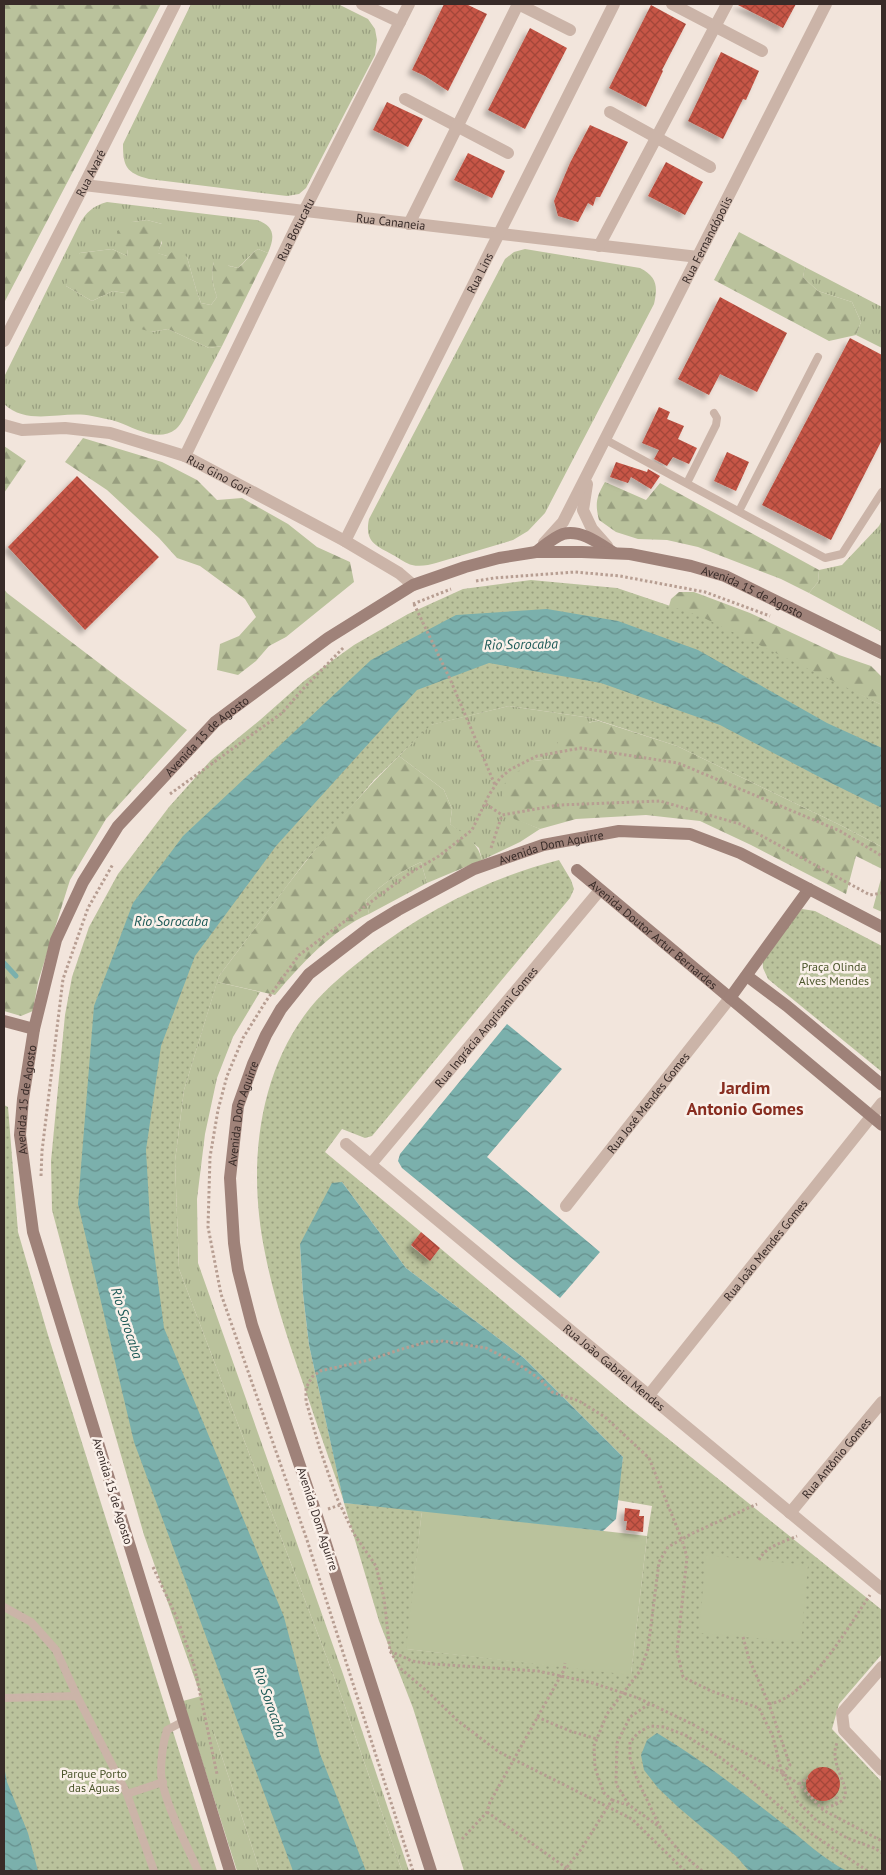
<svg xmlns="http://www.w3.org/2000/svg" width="886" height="1875" viewBox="0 0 886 1875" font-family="'PT Sans',sans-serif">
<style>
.grass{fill:url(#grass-tufts)}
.forest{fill:url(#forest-firs)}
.park{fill:url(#park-dots)}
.garden{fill:#bac29c}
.water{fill:url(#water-waves)}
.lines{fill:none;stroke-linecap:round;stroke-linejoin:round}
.stream{stroke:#7bb0ac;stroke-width:5}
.building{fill:url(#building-cross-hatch);filter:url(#shadow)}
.path{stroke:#b79e92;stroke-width:3;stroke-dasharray:2.5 2.5;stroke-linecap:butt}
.lane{stroke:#cbb4a8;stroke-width:8}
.street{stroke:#cbb4a8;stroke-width:12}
.secondary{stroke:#9f8279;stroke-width:12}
.labels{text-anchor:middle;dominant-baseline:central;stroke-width:5;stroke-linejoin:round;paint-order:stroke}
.street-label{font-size:12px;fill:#382b28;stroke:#faf0e9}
.park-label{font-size:12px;fill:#4c562c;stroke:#faf0e9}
.water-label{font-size:14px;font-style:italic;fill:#1d5a57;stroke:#faf0e9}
.district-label{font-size:18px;font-weight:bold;fill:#882d20;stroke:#faf0e9}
</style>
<defs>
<pattern id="grass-tufts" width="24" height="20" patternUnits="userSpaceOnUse" patternTransform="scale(1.25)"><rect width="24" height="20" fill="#bac29c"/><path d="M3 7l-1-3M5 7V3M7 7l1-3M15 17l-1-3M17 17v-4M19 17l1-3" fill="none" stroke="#989e7f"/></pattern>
<pattern id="forest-firs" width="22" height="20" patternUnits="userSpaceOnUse" patternTransform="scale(1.25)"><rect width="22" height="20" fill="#bac29c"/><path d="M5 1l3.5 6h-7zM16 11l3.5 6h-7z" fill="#989e7f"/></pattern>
<pattern id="park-dots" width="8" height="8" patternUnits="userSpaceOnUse" patternTransform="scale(1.25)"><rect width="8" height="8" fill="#bac29c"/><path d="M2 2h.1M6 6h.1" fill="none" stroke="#989e7f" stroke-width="1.8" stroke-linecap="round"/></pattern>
<pattern id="water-waves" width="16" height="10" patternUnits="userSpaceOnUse" patternTransform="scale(1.25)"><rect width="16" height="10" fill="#7bb0ac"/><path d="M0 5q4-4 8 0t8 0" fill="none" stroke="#668f8c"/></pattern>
<pattern id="building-cross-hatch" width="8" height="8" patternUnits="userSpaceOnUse" patternTransform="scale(1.25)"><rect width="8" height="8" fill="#c75646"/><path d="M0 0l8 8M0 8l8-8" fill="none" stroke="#a3473a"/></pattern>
<filter id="shadow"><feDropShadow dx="-4.5" dy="4.5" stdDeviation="2.5" flood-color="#0004"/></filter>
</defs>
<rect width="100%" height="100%" fill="#f2e5dc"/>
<!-- grass -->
<path class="grass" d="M191 4H338L368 19 375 29 377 40 375 55 306 188 299 194 287 196 149 179C126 173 123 166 123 144Z
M107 202 257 220C275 226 275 237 268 253L258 249C250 254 246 261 238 268L214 262C210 275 213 285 217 297L211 305 201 303 196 289 187 257 167 256 157 253 162 243V224L147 220 132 222 127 256 112 249 80 253 66 286 92 301 113 291 125 293 151 332 168 329 209 348 222 346C212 365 202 384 192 403 187 411 182 424 176 429 158 443 135 428 118 422 110 419 100 418 92 416 62 410 29 427 4 404V377L79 225C86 212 93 206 107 202Z
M525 249 640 268C657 277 658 286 654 304L545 513 528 531 513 540 436 563C429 565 420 567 412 565 407 564 400 559 395 556 377 546 364 543 369 519L505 259 514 252Z
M805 267 882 307V348L856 335 861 322 852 302 818 291 803 277Z
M882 520V632L809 593 818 582 819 570 842 565 879 526Z
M509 706 591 718 599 721 590 722 551 759 534 761 514 818 540 829 520 842 482 860 479 848 450 824 452 809 444 790 399 756 430 725Z
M421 862 427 883 369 914 366 900C383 883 400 872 421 862Z
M217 982 260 992 233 1037 217 1078 205 1134 197 1199 198 1263 342 1671 409 1871H402L341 1695 179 1269 175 1161 184 1090Z
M205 1695 215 1736 260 1871H237L183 1701Z"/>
<!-- forest -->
<path class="forest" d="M4 4H161L4 303Z
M147 220 162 224 165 231 158 253 167 256 177 248 187 257 196 289 201 303 211 305 217 297C213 285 210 275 214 262H225L229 266 238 268C246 262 250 254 258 249L268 253 222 346 209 348 168 329 151 332 131 326 125 293 113 291 92 301 66 286 69 267 80 253 112 249 127 256 128 248 118 241 117 231 132 222Z
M739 232 805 267 803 277 818 291 852 302 861 322 856 335 829 341 714 280Z
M83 438 162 462 197 480 217 500 242 498 288 524 317 547 350 562 354 582 286 637 269 646 256 661 238 675 217 670 220 644 239 636 256 617 245 599 200 566 177 558 159 538 107 490 65 462Z
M4 446 26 461 4 493Z
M605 482 646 500 660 483 819 570 818 582 809 593 781 579 698 547 667 540 638 539 616 532 599 520C595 504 596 497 605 482Z
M4 589 7 593 187 730 106 819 70 880 38 982 33 1011 21 1016 4 1011Z
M679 592H694L750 613 839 655 871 666 882 677V705L669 606 671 599Z
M599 721 677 746 840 825 882 847V869L856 856 846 894 751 845 700 821 646 815 576 819 540 829 514 819 502 794 506 779 534 761 551 759C555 736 577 723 599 721Z
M399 756 444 790 452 809 450 824C464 834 478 842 482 860L427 883 421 862C400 872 383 883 366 900L369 914C331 931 301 964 275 995L217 982 219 976C276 901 331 822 399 756Z
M882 875V912L873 908Z"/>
<!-- park -->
<path class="park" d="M531 580 617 588 700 616 882 705V847L840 825 677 746 591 718 509 706 431 725 374 780 305 862 219 976 184 1090 175 1161 179 1269 341 1695 402 1871H260L215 1736 144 1535 72 1285 52 1210 51 1161 65 1015 72 977 89 927 118 874 169 807 211 760 260 720 304 681 354 645 408 614 463 589Z
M559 860 571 880 574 889 570 898 372 1136 365 1138 342 1129 325 1152 421 1232 411 1246 430 1261 440 1248 626 1405 882 1610V1654L839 1704 832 1729 882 1782V1871H464L413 1708 379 1621 344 1503 422 1510 407 1649 631 1674 647 1536 652 1506 617 1500 623 1457 524 1358 406 1268 342 1182 300 1245 303 1294 309 1345 344 1502C331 1464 317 1425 304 1386 289 1343 274 1299 265 1253 248 1171 256 1076 310 1008 327 987 349 970 370 953 426 910 491 877 559 860Z
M802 909 815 911 882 946V1072L768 979 763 968 762 950Z
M4 1105 8 1107 18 1232 48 1335 217 1871H4Z"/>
<!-- garden -->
<path class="garden" d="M422 1510 647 1536 631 1675 406 1649Z
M706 1555 808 1565 801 1642 699 1633Z"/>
<!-- water -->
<path class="water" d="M547 609 618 621 698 650 827 723 882 748V808L829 782 720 725 601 683 489 663 417 690 276 846 195 956 161 1046 146 1150 150 1221 164 1328 284 1617 320 1754 366 1871H293L134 1442 78 1204 94 1006 133 903 183 836 371 660 456 615Z
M507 1024 562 1069 487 1157 600 1252 560 1298 402 1168 398 1161 400 1154Z
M342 1182 406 1268 524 1358 623 1457 616 1519 603 1531 344 1503 309 1345 303 1294 300 1244 332 1183Z
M657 1733C701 1759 742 1792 782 1823 804 1840 823 1859 847 1871H749L737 1857 678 1807 658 1788 644 1770 641 1755 647 1740Z
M4 1766 7 1782 28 1833 38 1871H4Z"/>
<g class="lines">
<!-- stream -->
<path class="stream" d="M4 963 16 976"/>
</g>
<!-- building -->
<path class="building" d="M444 4H466L487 14 448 91 425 76 412 70Z
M736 4H796L783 28Z
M651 5 686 24 662 70 663 71 646 107 609 88Z
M530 28 567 48 525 129 488 110Z
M721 52 759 71 746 100 743 99 723 139 688 121Z
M387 102 423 119 408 147 373 130Z
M590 125 628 142 600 197H596L593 206 588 203 578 222 558 216 554 201 570 163Z
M468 153 505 171 492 198 454 180Z
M666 162 703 182 685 215 648 196Z
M720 297 787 333 757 392 720 374 709 395 678 379Z
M850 338 882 355V440L831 540 762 505Z
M659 407 670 412 667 419 684 426 678 439 697 448 689 464 673 457 667 466 654 459 659 450 642 443Z
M727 452 749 462 736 491 714 481Z
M616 462 647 472 648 469 660 476 651 489 631 477 628 483 610 477Z
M77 476 159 557 85 630 8 547Z
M421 1232 440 1248 430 1261 411 1245Z
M625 1508 640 1510 639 1516H644L643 1532 626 1530 627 1521H624Z
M806 1784a17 17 0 1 1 34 0a17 17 0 1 1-34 0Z"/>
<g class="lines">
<!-- path -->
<path class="path" d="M476 581 494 578 575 572 620 576 705 592 770 616
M413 604 451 589
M414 604 450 679 495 785
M170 794 282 713 302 690 344 647
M486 804 502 815 559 805 660 801 740 824 870 895 882 893
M491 848 502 815
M41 1176 42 1151 63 979 88 908 113 864
M328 1509 340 1505
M759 1560C766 1546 784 1542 797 1536
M153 1567 177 1618 194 1665 217 1774
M743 1637 749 1659 769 1704 790 1765 783 1773
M390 1651 412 1661 432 1664 538 1671 593 1683 638 1698 690 1723 782 1773 799 1784 823 1810 882 1841
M649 1704 630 1717 617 1743 616 1784 629 1805 661 1828
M769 1704C808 1698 848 1627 870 1595
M537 1717 570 1731 597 1739
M799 1784 808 1778
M612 1800 628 1805
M836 1804 837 1794
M821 1808C872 1801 825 1772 837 1743
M487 1812 571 1871
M462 1839 487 1812 490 1802 564 1670 565 1663
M413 1871 307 1540 221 1294 208 1227 210 1157 218 1110 227 1076 243 1038 266 1001 299 955 410 873 439 856 472 830 489 795 500 778 511 769 537 756 581 748 678 763 840 831 882 856
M564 1871 582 1848 612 1800 604 1793 595 1768 594 1746 607 1714 640 1671 648 1649 659 1562 668 1547 691 1534 757 1504
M685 1871 632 1819 499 1752 458 1721 428 1692 401 1669 390 1651 384 1598 376 1566 354 1534 336 1496 319 1446 306 1401V1388L312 1377 320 1371 369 1360 402 1349 427 1342 443 1341 486 1348 518 1364 541 1380 552 1392 579 1401 605 1417 649 1458 682 1540 687 1557 677 1651 683 1677 711 1691 759 1708 773 1737 782 1773 797 1801 816 1820 847 1838 874 1848 882 1853
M702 1871 679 1851 661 1829 637 1779 630 1758V1742L638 1733 650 1726 664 1727 685 1735 721 1758 747 1778 813 1835 868 1871"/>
<!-- lane -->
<path class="lane" d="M606 440 825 558 842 554 882 492
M687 483 716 425 717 418 714 413
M739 511 818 357
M4 1607 31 1622 56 1650 77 1696 127 1794 154 1871
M4 1698 77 1696
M184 1721 167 1730C163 1743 161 1759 161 1773 163 1801 187 1845 198 1871
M127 1794 163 1782"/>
<!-- street -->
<g class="street">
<path d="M362 4 400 22"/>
<path d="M518 4 570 30"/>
<path d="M672 4 762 51"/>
<path d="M405 99 508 153"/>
<path d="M610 112 710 167"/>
<path id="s1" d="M84 185 698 257"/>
<path d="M409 224 518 4"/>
<path d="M599 246 727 4"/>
<path id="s2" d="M4 341 84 185 175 4"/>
<path id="s3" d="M4 425 22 430 65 428 110 433 185 456 345 541 399 573 413 585"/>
<path id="s4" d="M185 456 295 229 409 4"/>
<path d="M587 484 583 510 592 529 607 546"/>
<path id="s5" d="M345 541 614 4"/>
<path id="s6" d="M544 543 563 522 826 4"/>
<path id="s7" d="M346 1144 882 1589"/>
<path id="s8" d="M371 1164 600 890"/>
<path id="s9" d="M566 1206 730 998"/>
<path id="s10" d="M649 1395 882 1103"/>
<path id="s11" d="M790 1513 882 1402"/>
<path d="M882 1667 842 1713 844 1730 882 1770"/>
</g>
<!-- secondary -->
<g class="secondary">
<path d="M536 552C544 546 554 537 563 534 581 529 600 544 614 553"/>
<path id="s12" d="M577 870 882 1125"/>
<path d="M747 976 787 1006 882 1085"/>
<path d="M730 998 809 889"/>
<path d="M4 1021 34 1029"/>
<path id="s13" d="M230 1871 33 1232 20 1135 23 1099 34 1029 56 940 83 882 118 826 215 722 328 638 413 585 465 567 499 558 536 552H582L630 554 691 566 725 576 882 653"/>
<path id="s14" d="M431 1871 316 1513 252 1325 238 1270 234 1243 230 1178 238 1106 253 1064 266 1035 281 1009 309 974 370 927 398 910 474 869 543 845 619 831 690 834 740 853 882 927"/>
</g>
</g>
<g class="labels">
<!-- street labels -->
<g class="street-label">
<text stroke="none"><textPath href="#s2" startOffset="189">Rua Avaré</textPath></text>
<text stroke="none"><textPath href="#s1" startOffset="309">Rua Cananeia</textPath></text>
<text stroke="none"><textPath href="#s4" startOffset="252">Rua Botucatu</textPath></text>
<text stroke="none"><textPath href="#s6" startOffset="345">Rua Fernandópolis</textPath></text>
<text stroke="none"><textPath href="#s5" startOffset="300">Rua Lins</textPath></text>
<text stroke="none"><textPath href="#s3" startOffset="224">Rua Gino Gori</textPath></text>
<text stroke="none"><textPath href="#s13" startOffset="1829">Avenida 15 de Agosto</textPath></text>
<text stroke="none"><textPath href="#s13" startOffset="1222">Avenida 15 de Agosto</textPath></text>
<text stroke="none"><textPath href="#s14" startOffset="1224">Avenida Dom Aguirre</textPath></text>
<text stroke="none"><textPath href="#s12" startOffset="100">Avenida Doutor Artur Bernardes</textPath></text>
<text stroke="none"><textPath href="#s8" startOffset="179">Rua Ingrácia Angrisani Gomes</textPath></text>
<text stroke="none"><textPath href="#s13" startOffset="802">Avenida 15 de Agosto</textPath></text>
<text stroke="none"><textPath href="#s9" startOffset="132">Rua José Mendes Gomes</textPath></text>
<text stroke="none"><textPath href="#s14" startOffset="790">Avenida Dom Aguirre</textPath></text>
<text stroke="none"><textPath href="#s10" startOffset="186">Rua João Mendes Gomes</textPath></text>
<text stroke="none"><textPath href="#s7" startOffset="349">Rua João Gabriel Mendes</textPath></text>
<text stroke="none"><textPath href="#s11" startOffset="72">Rua Antônio Gomes</textPath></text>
<text transform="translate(113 1491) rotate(73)">Avenida 15 de Agosto</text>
<text transform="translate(318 1519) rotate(72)">Avenida Dom Aguirre</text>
</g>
<!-- park labels -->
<g class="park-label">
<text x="834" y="966">Praça Olinda<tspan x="834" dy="14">Alves Mendes</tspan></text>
<text x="94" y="1773">Parque Porto<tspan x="94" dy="14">das Águas</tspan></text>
</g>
<!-- water labels -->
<g class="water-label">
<text transform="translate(521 644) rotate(-1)">Rio Sorocaba</text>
<text x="171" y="921">Rio Sorocaba</text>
<text transform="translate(127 1323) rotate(72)">Rio Sorocaba</text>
<text transform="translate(270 1702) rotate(71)">Rio Sorocaba</text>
</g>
<!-- district labels -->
<g class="district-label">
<text x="745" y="1087">Jardim<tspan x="745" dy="21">Antonio Gomes</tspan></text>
</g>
</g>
<!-- border -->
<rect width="886" height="1875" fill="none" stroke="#382b28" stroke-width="10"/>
</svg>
